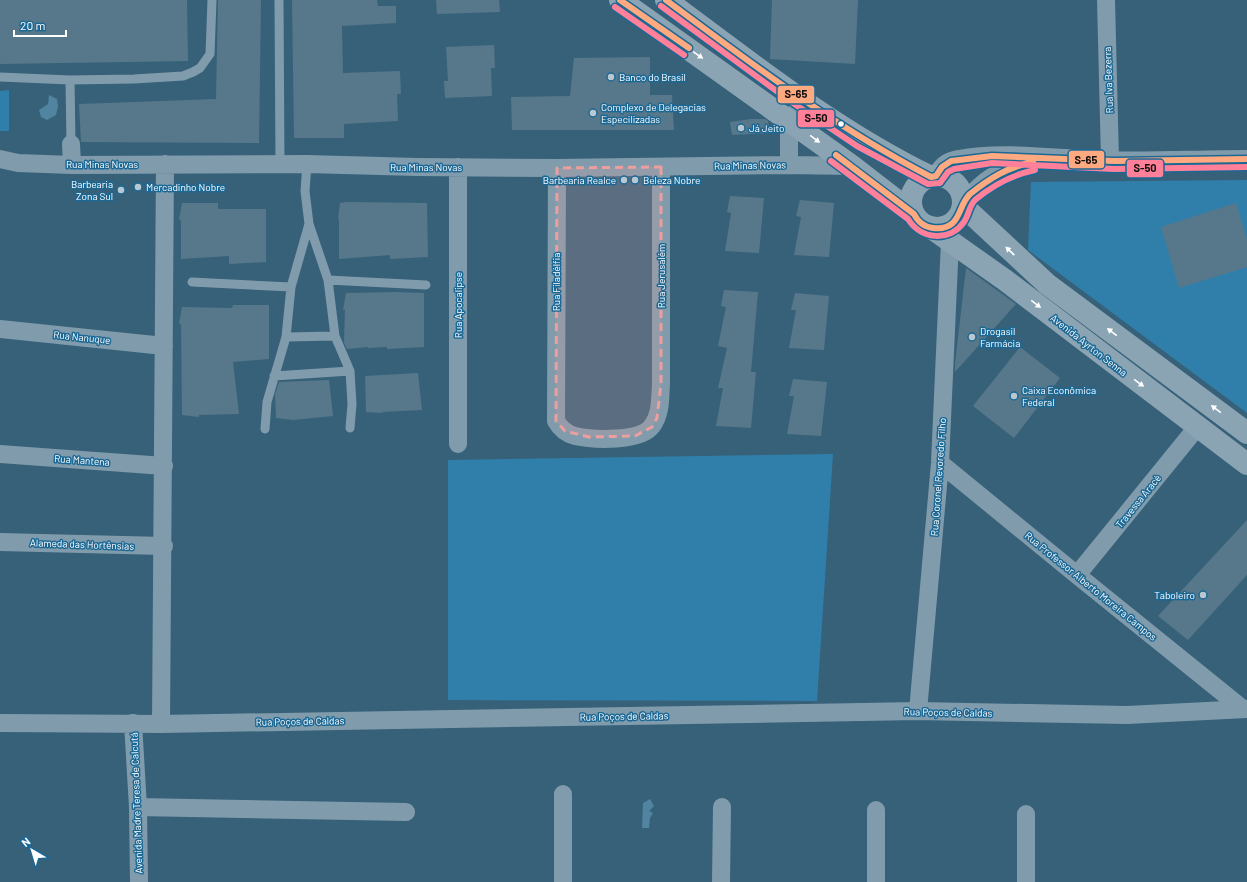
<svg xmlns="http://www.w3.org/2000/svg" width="1247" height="882" viewBox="0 0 1247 882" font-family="Barlow,sans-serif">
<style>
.green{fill:#307fab}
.water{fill:#5084a1}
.building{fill:#57788b}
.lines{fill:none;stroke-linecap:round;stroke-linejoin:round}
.service{stroke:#809cac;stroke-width:9}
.minor{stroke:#809cac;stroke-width:18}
.primary{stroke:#8ba4b3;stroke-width:22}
.bus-1-casing{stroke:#1b6895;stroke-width:9}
.bus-2-casing{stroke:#1b6895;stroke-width:9}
.bus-1{stroke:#ffa980;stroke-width:6}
.bus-2{stroke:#ff8098;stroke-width:6}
.oneway{fill:#fff}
.marked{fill:#ed9e9e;fill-opacity:0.2;stroke:#ed9e9e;stroke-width:3;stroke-dasharray:8 5;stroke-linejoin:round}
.poi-dot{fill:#b9c8d0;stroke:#1b6895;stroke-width:1.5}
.bus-dot{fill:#fff;stroke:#1b6895;stroke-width:1.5}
.labels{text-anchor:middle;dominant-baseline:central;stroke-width:3;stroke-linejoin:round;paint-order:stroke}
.poi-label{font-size:10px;fill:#fff;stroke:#1b6895;text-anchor:start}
.street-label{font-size:10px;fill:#fff;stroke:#1b6895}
.line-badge{stroke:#1b6895;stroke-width:1.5}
.pale-badge-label{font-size:11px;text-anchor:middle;font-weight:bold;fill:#111}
</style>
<rect width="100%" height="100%" fill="#376179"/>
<!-- green -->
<path class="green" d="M9 90V131H0V91Z
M1247 180V413L1028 250 1031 182Z
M833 454 817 701 448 700V460Z"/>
<!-- water -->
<path class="water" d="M49 95 57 99 58 106 56 115 47 120 41 117 39 110 48 104Z
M650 799 654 806 649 811 653 813 650 818 649 828H642L643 803Z"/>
<!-- building -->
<path class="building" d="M0 0H187L188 61 0 64Z
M218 0H261L259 143 81 142 79 104 216 99Z
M292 0H377L378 6H396V23L342 26 343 73 400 71 401 94H397L398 121 344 124V138H294Z
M436 0H499L500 12 437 14Z
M772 0H858L855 64 770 59Z
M494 45 495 68H491L492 96 445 98 444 81H448L446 47Z
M650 57V95H672L674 130H512L511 97 570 96 574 58Z
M751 119H765L768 121 770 133 732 135 730 122Z
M730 196 764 198 759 253 725 251 731 213 727 212Z
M800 200 834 203 829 257 794 255 801 217 796 216Z
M347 202 427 203 428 257 390 259V255L339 259V219H338L340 203Z
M182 203H218V209H266V262L229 264V256L181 259V220H179Z
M1236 203 1247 239V267L1179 288 1161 227Z
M966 268 1016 304 955 372V364Z
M724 290 758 292 751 372H756L751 428 716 426 723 388H718L727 348 718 346 726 307 721 306Z
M396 292 424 293V347L387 349V347L368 348V347L347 349 344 343 345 310H343L346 293Z
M795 293 829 296 824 350 789 348 796 310H791Z
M233 305H269V359L233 362 239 414 199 415V417L182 415 181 324H179L182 307 232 308Z
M1020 347 1060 378 1014 438 973 406Z
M418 373 422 410 382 412 383 413 366 412 365 376Z
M793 379 827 382 821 436 787 434 794 396H789Z
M329 380 333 416 293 420 276 418 275 394 279 382Z
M1247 520V575L1188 640 1158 616Z"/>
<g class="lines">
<!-- service -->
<path class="service" d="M279 0 280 164
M0 77 70 80 134 79 183 76 193 72 200 68 210 54 212 0
M70 80 71 144
M309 224 328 280
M192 282 291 287
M286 337 335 336
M350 371 335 336 328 280 426 285
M274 376 350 371 352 404 350 428
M265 429 267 402 286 337 291 287 309 224 305 191 307 164"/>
<!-- minor -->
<path class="minor" d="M1106 0 1110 160
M71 144 72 165
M0 159 18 163 72 165 307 164 417 167 557 168 789 165 852 166
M789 165V121L804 101
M557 168 556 421C560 428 567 434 575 436 593 440 641 442 652 426 661 414 660 399 661 384V167
M936 176C941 166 947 161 959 159 1000 151 1053 158 1095 160 1146 162 1196 159 1247 159
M963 203C984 180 996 170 1028 164
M0 329 164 346
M458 444V167
M0 454 164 466
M940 463 1077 575 1243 709
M0 542 164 546
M1077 575 1198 426
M918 711 940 463 950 241
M0 723 161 724 918 711 1127 715 1247 709
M133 723 138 807 139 882
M161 724 165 164
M138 807 406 812
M563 882V794
M721 882 722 807
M876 882V810
M1026 882V814"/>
<!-- primary -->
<path class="primary" d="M620 0 852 166 914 214
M666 0C751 63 836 131 931 177
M911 202a26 26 0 1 1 52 0a26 26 0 1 1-52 0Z
M963 206 1047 284 1247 433
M930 227 1005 280 1247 464"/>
<!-- bus-1 casing -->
<g class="bus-1-casing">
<path id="bus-1" d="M620 0 689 48
M666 0C752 64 836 128 931 177L936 176 942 167 951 161 992 156 1114 161 1247 159
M836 155 914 214C918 222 924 227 933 228 962 231 957 206 970 194 990 178 1008 167 1033 162"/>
</g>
<!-- bus-2 casing -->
<g class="bus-2-casing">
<path id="bus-2" d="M661 6 790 101 857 146 928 184 940 183 948 172 954 169 992 163 1114 169 1247 167
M615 7 684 55
M831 161 908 219C921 240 950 242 964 222 969 215 969 206 975 200 993 185 1011 175 1035 170"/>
</g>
<!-- bus-1 -->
<use href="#bus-1" class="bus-1"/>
<!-- bus-2 -->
<use href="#bus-2" class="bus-2"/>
</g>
<!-- one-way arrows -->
<defs><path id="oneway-solid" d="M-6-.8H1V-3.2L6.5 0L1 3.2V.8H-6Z"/></defs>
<g class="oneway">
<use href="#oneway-solid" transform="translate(698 55) rotate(35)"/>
<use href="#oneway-solid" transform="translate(815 139) rotate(36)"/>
<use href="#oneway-solid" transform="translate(1010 251) rotate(-137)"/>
<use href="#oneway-solid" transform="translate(1036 304) rotate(38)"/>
<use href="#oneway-solid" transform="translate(1112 332) rotate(-143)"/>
<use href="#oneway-solid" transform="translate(1139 383) rotate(36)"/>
<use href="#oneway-solid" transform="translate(1216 409) rotate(-143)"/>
</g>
<!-- marked area -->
<path class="marked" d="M661 167V384L657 418 652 427 635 436 589 437 565 431 556 421 557 168Z"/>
<!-- markers -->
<g class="poi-dot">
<circle cx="611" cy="77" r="4"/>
<circle cx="593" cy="113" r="4"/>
<circle cx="741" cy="128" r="4"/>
<circle cx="624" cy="180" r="4"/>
<circle cx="635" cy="180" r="4"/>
<circle cx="138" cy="187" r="4"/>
<circle cx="121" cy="190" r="4"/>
<circle cx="972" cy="337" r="4"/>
<circle cx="1014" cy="396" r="4"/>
<circle cx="1203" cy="595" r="4"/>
</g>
<circle class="bus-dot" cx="841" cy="124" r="3.5"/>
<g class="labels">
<!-- poi labels -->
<g class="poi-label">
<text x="619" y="77">Banco do Brasil</text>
<text x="601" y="107">Complexo de Delegacias<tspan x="601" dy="12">Especilizadas</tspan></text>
<text x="749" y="128">Já Jeito</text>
<text x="616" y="180" text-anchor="end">Barbearia Realce</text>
<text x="643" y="180">Beleza Nobre</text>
<text x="113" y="184" text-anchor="end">Barbearia<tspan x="113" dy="12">Zona Sul</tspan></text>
<text x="146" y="187">Mercadinho Nobre</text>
<text x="980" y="331">Drogasil<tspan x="980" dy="12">Farmácia</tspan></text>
<text x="1022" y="390">Caixa Econômica<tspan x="1022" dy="12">Federal</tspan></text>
<text x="1195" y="595" text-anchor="end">Taboleiro</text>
</g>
<!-- street labels -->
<g class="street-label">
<text transform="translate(1108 80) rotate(-92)">Rua Iva Bezerra</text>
<text x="102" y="164">Rua Minas Novas</text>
<text transform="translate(750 165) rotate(-1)">Rua Minas Novas</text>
<text x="426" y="167">Rua Minas Novas</text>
<text transform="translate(661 276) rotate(-90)">Rua Jerusalém</text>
<text transform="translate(556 282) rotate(-90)">Rua Filadélfia</text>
<text transform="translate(458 305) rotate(-90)">Rua Apocalipse</text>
<text transform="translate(82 337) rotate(6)">Rua Nanuque</text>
<text transform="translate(1089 345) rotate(38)">Avenida Ayrton Senna</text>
<text transform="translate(82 460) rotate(4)">Rua Mantena</text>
<text transform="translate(938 477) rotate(-86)">Rua Coronel Revoredo Filho</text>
<text transform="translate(1138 501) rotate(-51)">Travessa Aracè</text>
<text transform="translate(82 544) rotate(2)">Alameda das Hortênsias</text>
<text transform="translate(1091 586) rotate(39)">Rua Professor Alberto Moreira Campos</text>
<text transform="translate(948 712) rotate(1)">Rua Poços de Caldas</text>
<text transform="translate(624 716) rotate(-1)">Rua Poços de Caldas</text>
<text transform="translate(300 721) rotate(-1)">Rua Poços de Caldas</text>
<text transform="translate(136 803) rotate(-92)">Avenida Madre Teresa de Calcutá</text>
</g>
</g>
<g class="line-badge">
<rect x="777" y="85" width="38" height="19" rx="4" fill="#ffa980"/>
<rect x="797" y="109" width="38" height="19" rx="4" fill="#ff8098"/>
<rect x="1068" y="150" width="37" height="19" rx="4" fill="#ffa980"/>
<rect x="1126" y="159" width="38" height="19" rx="4" fill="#ff8098"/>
</g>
<g class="pale-badge-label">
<text x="796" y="98">S-65</text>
<text x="816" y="122">S-50</text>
<text x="1086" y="164">S-65</text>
<text x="1145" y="172">S-50</text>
</g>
<!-- north arrow -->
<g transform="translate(32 850) rotate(322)" stroke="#1b6895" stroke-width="3" paint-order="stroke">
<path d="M0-3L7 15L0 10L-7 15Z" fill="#ffffff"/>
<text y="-6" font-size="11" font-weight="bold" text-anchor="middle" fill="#ffffff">N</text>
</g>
<!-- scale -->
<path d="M14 30v6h52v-6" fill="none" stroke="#ffffff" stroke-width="2"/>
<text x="20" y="30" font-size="12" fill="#ffffff" stroke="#1b6895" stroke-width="3" paint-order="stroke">20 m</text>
</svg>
